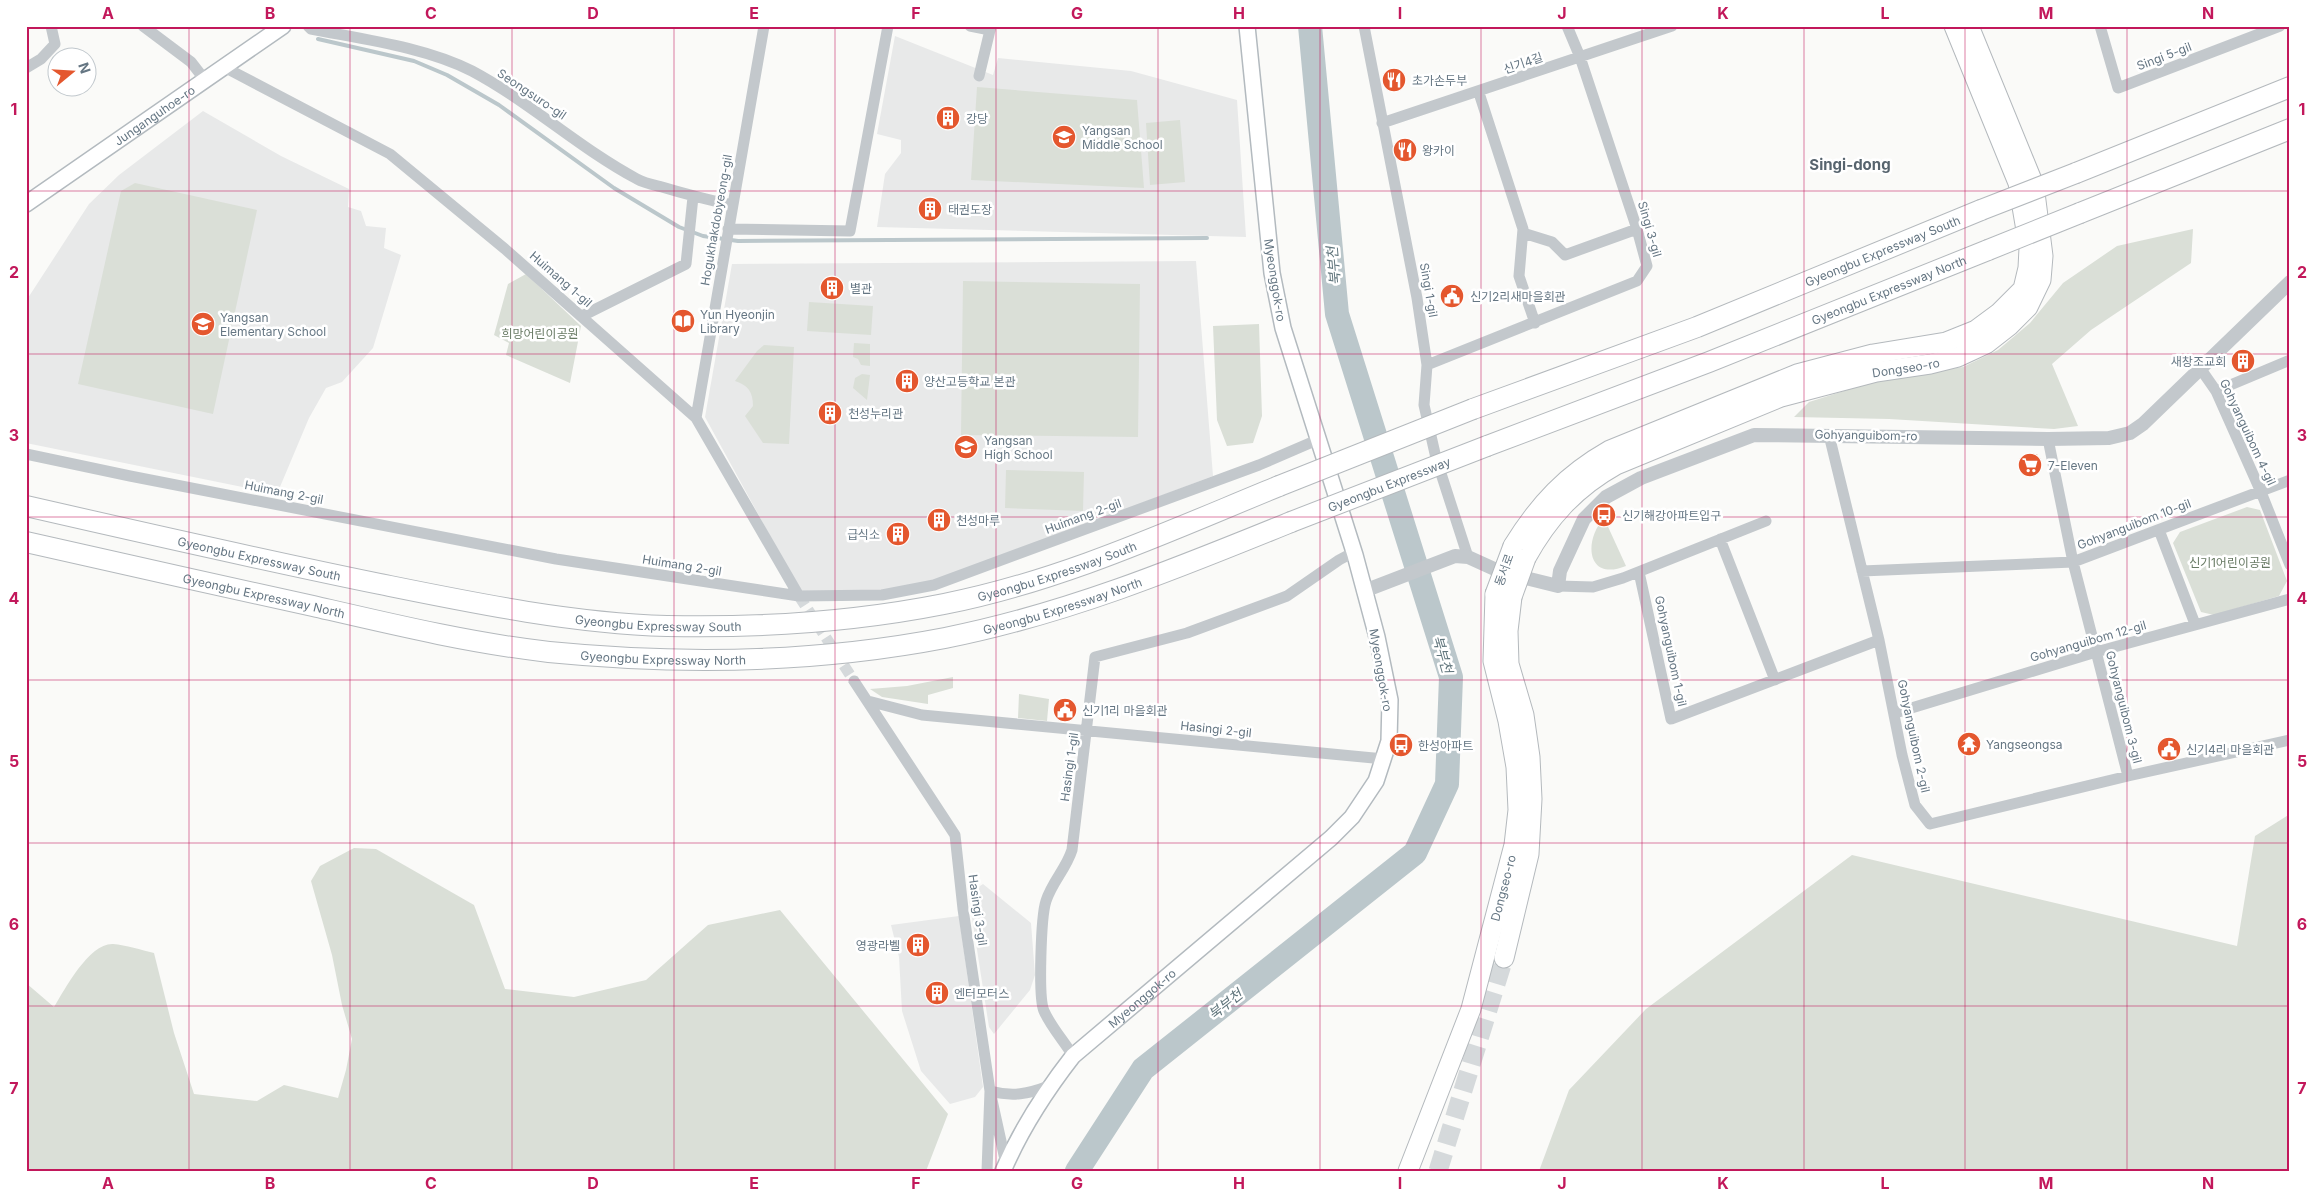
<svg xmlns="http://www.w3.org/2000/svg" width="2316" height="1197" viewBox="0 0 2316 1197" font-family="Inter,'Noto Sans KR',sans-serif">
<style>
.built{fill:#e8e9e9}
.green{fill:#dadfd7}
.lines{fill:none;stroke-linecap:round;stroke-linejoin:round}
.stream{stroke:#bbc7cb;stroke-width:4}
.river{stroke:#bbc7cb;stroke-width:24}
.minor-tunnel{stroke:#d5d9db;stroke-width:11;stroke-dasharray:11 5.5;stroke-linecap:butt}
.trunk-tunnel{stroke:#d5d9db;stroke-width:19;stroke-dasharray:19 9;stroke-linecap:butt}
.secondary-casing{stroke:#b3babf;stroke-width:18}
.trunk-casing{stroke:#b4b9bd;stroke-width:21}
.motorway-casing{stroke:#b4b9bd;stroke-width:22}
.minor{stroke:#c3c8cc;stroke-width:11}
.tertiary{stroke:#c3c8cc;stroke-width:14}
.secondary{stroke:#fff;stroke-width:15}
.trunk{stroke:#fff;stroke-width:19}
.motorway{stroke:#fff;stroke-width:20}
.trunk-bridge-casing{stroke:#b4b9bd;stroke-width:21;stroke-linecap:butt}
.motorway-bridge-casing{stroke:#b4b9bd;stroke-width:22;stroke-linecap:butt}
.trunk-bridge{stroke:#fff;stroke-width:19}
.motorway-bridge{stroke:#fff;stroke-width:20}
.grid{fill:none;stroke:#c2185b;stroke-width:1;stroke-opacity:0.55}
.labels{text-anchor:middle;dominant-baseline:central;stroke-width:5;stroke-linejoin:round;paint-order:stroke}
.street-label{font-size:12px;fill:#657683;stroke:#fff}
.poi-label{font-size:12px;fill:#657683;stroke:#fff;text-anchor:start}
.park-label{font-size:12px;fill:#687a64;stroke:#fff}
.water-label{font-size:14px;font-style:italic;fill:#60757c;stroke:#fff}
.quarter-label{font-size:15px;font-weight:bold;fill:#57646e;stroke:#fff}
.neatline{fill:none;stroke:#c2185b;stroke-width:2}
.grid-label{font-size:16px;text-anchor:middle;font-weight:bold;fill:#c2185b}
</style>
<rect width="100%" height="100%" fill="#fafaf8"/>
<!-- built -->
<path class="built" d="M895 36 993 75 998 58 1131 71 1237 100 1246 237 877 227 885 174 901 153V140L877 134Z
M203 111 281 156 349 189 348 207 361 211 366 226 386 228 384 248 401 255 373 348 342 382 326 388 309 418 277 494 26 443V301L89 204 119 175Z
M1196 261 1213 476 939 580 888 590 803 596 705 417 732 264Z
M983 884 1031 923 1035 975 1030 990 994 1034 989 1027 969 898 974 890Z
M959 916 983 1087 975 1097 950 1104 921 1071 902 1011 899 957 891 925Z"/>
<!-- green -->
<path class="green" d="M977 87 1137 100 1144 188 971 180Z
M1180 120 1185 182 1150 185 1146 123Z
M135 183 257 210 213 414 78 384 121 191Z
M2193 229 2191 263 2091 330 2052 364 2078 426 2054 429 1889 419 1794 417 1809 402 1882 379 1963 367 1998 350 2030 323 2063 283 2117 246Z
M526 274 581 326 570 383 506 355 509 343 494 335 508 284Z
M963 281 1140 284 1138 437 961 435Z
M809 302 873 306 871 335 807 331Z
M1259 324 1262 416 1253 443 1227 446 1217 420 1213 326Z
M854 343 870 344V366L861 365 858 359 853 357Z
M764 345 794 347 789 444 763 443 745 416 753 406C753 392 748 385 735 381L757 351Z
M862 374 870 375 867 400 853 388 855 378Z
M1006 470 1084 472 1083 511 1005 508Z
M2247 507 2260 510 2287 581 2279 596 2214 615 2201 612 2173 543 2180 532Z
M1604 518 1626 566C1587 582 1583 541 1604 518Z
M953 677V688L928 695V704L882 697 870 689 907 686Z
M1019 694 1049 699 1047 721 1018 718Z
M2290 814V1171H1539L1569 1090 1646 1009 1852 855 2237 946 2255 836Z
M354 848 376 849 474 905 505 989 574 997 646 980 708 925 780 910 948 1114 926 1171H26V983L54 1007C65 989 89 943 113 944 126 945 141 950 154 953L174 1033 194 1094 257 1101 284 1085 338 1098 346 1070 352 1039 342 1005 332 955 311 881 320 866Z"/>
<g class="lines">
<!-- stream -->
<path class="stream" d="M318 39 414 61 447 75 499 105 614 188 679 227 703 236 738 241 1207 238"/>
<!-- river -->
<path class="river" d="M1077 1171 1143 1069 1415 853 1447 784 1451 677 1337 314 1310 26"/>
<!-- minor-tunnel -->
<path class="minor-tunnel" d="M799 596 854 681"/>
<!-- trunk-tunnel -->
<path class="trunk-tunnel" d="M1438 1171 1504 958"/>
<!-- secondary casing -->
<g class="secondary-casing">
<g id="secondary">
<path id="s1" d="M26 204 283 26"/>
<path id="s2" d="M1003 1171C1021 1129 1045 1092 1073 1056L1331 838 1352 817 1376 781 1389 741 1390 700 1377 637 1355 555 1283 328 1272 273 1247 26"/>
</g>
</g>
<!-- trunk casing -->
<g class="trunk-casing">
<g id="trunk">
<path d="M1513 546C1539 504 1566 475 1610 450L1797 374 1873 354 1946 342 1976 330 1999 313 2023 289 2028 268 2029 248 2018 183 1954 26"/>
<path id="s3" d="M1526 558C1548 518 1575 488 1616 465L1781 397 1876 372 1930 364 1958 357 1986 344 2009 326 2028 307 2041 280 2043 256 2034 185 1969 26"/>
<path d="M1504 958 1529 854 1532 799 1530 757 1524 715 1509 664 1508 631 1512 597"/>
<path id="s4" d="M1408 1171 1471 1009 1514 845 1518 810 1516 767 1508 721 1493 661 1495 594"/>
</g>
</g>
<!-- motorway casing -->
<g class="motorway-casing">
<g id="motorway">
<path d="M2076 173 2290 87"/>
<path d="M2080 213 2290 129"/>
<path id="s5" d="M1473 409 1697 327 1981 210"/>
<path id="s6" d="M1487 446 1709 362 1988 250"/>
<path id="s7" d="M26 506C144 533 262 560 380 584 474 603 570 623 667 626 760 628 853 622 944 604 1061 581 1169 531 1279 486"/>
<path id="s8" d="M26 542C122 564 217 585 313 606 391 624 470 643 549 652 681 665 815 663 945 638 1066 614 1178 568 1291 522"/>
</g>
</g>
<!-- minor -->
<path class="minor" d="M143 26 191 62 205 80
M308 26 311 29C362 39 425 47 472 71 530 102 579 148 637 179 644 183 654 185 662 187 685 194 709 200 732 205
M970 26 990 30
M1364 26 1417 298 1427 365 1424 405 1436 458 1468 557
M2100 26 2118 88 2280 26
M224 67 390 154 505 249 696 418 799 596
M26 68 41 59 55 44 51 26
M979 76 991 26
M1479 93 1523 229 1519 276 1535 323
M1382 123 1672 26
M728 229 850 231 888 26
M1523 233 1552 242 1565 255 1637 229
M582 316 686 264 693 197
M1427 365 1637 281 1647 266 1637 229 1580 57 1567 26
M2200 368 2216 391 2261 492 2290 565
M2216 391 2290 360
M696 418 764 26
M1829 435 1879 640 1902 755 1915 805 1930 824 2128 776 2290 740
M2048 439 2073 562 2128 776
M26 454 130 476 556 559 799 596 882 595 934 585 1259 465 1317 440
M2159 530 2195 624
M1720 539 1775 680
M1862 571 2073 562 2290 480
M1639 572 1671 719 1879 640
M1558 586 1593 587 1623 578 1766 521
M854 681 955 835 963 909 990 1091 987 1171
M868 701 922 715 1384 759
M1895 713 2096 652 2290 599
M1073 1056C1064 1041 1051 1027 1044 1011 1038 998 1041 916 1046 901 1052 882 1066 869 1072 850L1095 657 1187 633 1287 596 1339 560 1354 552
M1006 1164 990 1091C1013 1097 1028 1094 1049 1086"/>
<!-- tertiary -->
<path class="tertiary" d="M1364 591 1455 556 1468 557 1501 572 1558 586 1560 571 1584 519 1606 497 1641 478 1754 435 2048 439 2109 438 2130 433 2143 424 2290 282"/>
<!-- secondary -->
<use href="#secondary" class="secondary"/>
<!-- trunk -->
<use href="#trunk" class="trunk"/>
<!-- motorway -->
<use href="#motorway" class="motorway"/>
<!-- trunk-bridge casing -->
<g class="trunk-bridge-casing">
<path id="trunk-bridge" d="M1495 594 1513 546
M1512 597 1526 558"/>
</g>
<!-- motorway-bridge casing -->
<g class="motorway-bridge-casing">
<g id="motorway-bridge">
<path d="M1981 210 2076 173"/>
<path d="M1988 250 2080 213"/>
<path d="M1279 486 1473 409"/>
<path id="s9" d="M1291 522 1487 446"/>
</g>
</g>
<!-- trunk-bridge -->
<use href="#trunk-bridge" class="trunk-bridge"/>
<!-- motorway-bridge -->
<use href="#motorway-bridge" class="motorway-bridge"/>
</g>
<!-- grid -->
<path class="grid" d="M189 26V1171M350 26V1171M512 26V1171M674 26V1171M835 26V1171M996 26V1171M1158 26V1171M1320 26V1171M1481 26V1171M1642 26V1171M1804 26V1171M1965 26V1171M2127 26V1171M26 191H2290M26 354H2290M26 517H2290M26 680H2290M26 843H2290M26 1006H2290"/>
<!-- icons -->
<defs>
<g id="restaurant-disc" transform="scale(1.25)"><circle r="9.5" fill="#e4572e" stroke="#fff"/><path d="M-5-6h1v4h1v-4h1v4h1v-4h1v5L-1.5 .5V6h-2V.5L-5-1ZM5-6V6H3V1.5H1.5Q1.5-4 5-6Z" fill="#fff"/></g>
<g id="building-disc" transform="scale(1.25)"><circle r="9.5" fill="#e4572e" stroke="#fff"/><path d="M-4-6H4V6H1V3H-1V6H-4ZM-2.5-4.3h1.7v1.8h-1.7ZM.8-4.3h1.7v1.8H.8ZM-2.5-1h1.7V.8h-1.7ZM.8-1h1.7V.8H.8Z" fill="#fff"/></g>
<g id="school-disc" transform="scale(1.25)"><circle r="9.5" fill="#e4572e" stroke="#fff"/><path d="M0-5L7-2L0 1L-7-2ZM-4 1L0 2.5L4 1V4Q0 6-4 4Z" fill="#fff"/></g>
<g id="civic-disc" transform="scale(1.25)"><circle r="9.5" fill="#e4572e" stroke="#fff"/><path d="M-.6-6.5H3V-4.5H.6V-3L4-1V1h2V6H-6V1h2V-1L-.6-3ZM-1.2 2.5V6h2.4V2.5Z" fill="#fff"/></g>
<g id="library-disc" transform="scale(1.25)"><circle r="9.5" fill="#e4572e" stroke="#fff"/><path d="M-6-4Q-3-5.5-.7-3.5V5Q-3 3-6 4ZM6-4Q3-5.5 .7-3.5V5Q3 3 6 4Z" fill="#fff"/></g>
<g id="supermarket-disc" transform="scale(1.25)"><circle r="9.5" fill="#e4572e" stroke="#fff"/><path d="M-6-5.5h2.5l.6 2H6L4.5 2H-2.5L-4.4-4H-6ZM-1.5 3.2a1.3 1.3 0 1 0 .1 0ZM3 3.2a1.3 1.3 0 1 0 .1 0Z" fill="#fff"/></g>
<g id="bus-disc" transform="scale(1.25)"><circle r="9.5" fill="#e4572e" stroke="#fff"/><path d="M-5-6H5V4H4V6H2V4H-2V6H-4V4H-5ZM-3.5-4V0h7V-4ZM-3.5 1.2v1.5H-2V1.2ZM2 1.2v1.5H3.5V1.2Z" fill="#fff"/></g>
<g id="temple-disc" transform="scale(1.25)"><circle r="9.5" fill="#e4572e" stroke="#fff"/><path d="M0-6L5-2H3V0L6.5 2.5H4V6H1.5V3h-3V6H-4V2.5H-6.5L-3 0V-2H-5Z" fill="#fff"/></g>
</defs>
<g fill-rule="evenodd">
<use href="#restaurant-disc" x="1394" y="80"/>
<use href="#building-disc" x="948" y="118"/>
<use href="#school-disc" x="1064" y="137"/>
<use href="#restaurant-disc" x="1405" y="150"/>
<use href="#building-disc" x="930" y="209"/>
<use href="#building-disc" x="832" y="288"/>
<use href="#civic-disc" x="1452" y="296"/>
<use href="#library-disc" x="683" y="321"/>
<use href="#school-disc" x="203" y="324"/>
<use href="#building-disc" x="2243" y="361"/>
<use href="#building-disc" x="907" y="381"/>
<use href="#building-disc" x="830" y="413"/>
<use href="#school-disc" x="966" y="447"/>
<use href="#supermarket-disc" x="2030" y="465"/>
<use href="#bus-disc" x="1604" y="515"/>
<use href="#building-disc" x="939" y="520"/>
<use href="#building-disc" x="898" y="534"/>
<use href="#civic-disc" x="1065" y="710"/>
<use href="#temple-disc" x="1969" y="744"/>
<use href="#bus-disc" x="1401" y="745"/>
<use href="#civic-disc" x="2169" y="749"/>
<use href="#building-disc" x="918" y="945"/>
<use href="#building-disc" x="937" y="993"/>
</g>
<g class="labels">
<!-- street labels -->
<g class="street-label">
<text transform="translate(2164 56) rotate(-21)">Singi 5-gil</text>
<text transform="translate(1523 63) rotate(-19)">신기4길</text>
<text transform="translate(532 94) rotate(34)">Seongsuro-gil</text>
<text stroke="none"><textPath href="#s1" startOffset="156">Junganguhoe-ro</textPath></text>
<text transform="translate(716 220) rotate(-80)">Hogukhakdobyeong-gil</text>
<text transform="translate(1650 229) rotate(74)">Singi 3-gil</text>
<text stroke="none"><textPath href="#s5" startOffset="439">Gyeongbu Expressway South</textPath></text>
<text transform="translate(561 279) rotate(41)">Huimang 1-gil</text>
<text transform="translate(1275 280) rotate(81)">Myeonggok-ro</text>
<text transform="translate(1429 290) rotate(80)">Singi 1-gil</text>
<text stroke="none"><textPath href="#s6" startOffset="431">Gyeongbu Expressway North</textPath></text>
<text stroke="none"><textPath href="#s3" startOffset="438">Dongseo-ro</textPath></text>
<text transform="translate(2248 432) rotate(65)">Gohyanguibom 4-gil</text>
<text transform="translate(1866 435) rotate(1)">Gohyanguibom-ro</text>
<text stroke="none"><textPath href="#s9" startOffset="105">Gyeongbu Expressway</textPath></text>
<text transform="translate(284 492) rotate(11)">Huimang 2-gil</text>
<text transform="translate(1083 516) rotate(-20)">Huimang 2-gil</text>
<text transform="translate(2134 524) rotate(-21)">Gohyanguibom 10-gil</text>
<text stroke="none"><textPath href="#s7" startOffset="239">Gyeongbu Expressway South</textPath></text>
<text transform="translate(682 565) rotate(9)">Huimang 2-gil</text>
<text stroke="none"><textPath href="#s7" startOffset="1049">Gyeongbu Expressway South</textPath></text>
<text transform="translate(1504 570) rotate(-70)">동서로</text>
<text stroke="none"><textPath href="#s8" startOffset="244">Gyeongbu Expressway North</textPath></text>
<text stroke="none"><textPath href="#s8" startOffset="1054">Gyeongbu Expressway North</textPath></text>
<text stroke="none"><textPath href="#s7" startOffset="644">Gyeongbu Expressway South</textPath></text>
<text transform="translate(2088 641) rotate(-16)">Gohyanguibom 12-gil</text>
<text transform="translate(1671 651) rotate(78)">Gohyanguibom 1-gil</text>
<text stroke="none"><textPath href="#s8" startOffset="649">Gyeongbu Expressway North</textPath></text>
<text transform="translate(1381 670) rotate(80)">Myeonggok-ro</text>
<text transform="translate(2124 707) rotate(76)">Gohyanguibom 3-gil</text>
<text transform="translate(1216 729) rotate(6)">Hasingi 2-gil</text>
<text transform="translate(1914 736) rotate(78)">Gohyanguibom 2-gil</text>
<text transform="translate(1069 767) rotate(-82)">Hasingi 1-gil</text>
<text stroke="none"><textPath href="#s4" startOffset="299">Dongseo-ro</textPath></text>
<text transform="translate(978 910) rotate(82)">Hasingi 3-gil</text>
<text stroke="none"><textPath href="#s2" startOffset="225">Myeonggok-ro</textPath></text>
</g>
<!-- poi labels -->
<g class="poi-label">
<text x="1412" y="80">초가손두부</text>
<text x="966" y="118">강당</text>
<text x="1082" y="130">Yangsan<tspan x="1082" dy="14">Middle School</tspan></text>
<text x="1422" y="150">왕카이</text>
<text x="948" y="209">태권도장</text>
<text x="850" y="288">별관</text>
<text x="1470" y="296">신기2리새마을회관</text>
<text x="700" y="314">Yun Hyeonjin<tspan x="700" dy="14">Library</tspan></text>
<text x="220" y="317">Yangsan<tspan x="220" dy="14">Elementary School</tspan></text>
<text x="2226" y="361" text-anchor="end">새창조교회</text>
<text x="924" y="381">양산고등학교 본관</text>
<text x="848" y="413">천성누리관</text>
<text x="984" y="440">Yangsan<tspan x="984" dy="14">High School</tspan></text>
<text x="2048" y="465">7-Eleven</text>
<text x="1622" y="515">신기해강아파트입구</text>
<text x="956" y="520">천성마루</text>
<text x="880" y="534" text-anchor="end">급식소</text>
<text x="1082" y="710">신기1리 마을회관</text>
<text x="1986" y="744">Yangseongsa</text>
<text x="1418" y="745">한성아파트</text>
<text x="2186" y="749">신기4리 마을회관</text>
<text x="900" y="945" text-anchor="end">영광라벨</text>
<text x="954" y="993">엔터모터스</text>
</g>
<!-- park labels -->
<g class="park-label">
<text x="540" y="333">희망어린이공원</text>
<text x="2230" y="562">신기1어린이공원</text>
</g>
<!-- water labels -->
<g class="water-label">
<text transform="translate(1333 266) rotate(-95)">북부천</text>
<text transform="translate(1443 654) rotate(74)">북부천</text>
<text transform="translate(1225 1004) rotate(-38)">북부천</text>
</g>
<!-- quarter labels -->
<g class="quarter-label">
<text x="1850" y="164">Singi-dong</text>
</g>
</g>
<!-- border -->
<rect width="2316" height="1197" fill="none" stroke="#ffffff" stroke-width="55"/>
<!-- north arrow -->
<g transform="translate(72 72) rotate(72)"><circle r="24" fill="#ffffff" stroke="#c1c8cd"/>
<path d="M0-4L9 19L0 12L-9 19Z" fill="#e4572e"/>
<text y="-8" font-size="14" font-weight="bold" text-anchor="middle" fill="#657683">N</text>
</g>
<rect x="28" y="28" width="2260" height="1142" class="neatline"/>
<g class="grid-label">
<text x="108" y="19">A</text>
<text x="270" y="19">B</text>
<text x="431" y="19">C</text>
<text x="593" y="19">D</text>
<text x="754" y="19">E</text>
<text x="916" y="19">F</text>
<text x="1077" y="19">G</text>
<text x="1239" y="19">H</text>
<text x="1400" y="19">I</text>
<text x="1562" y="19">J</text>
<text x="1723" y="19">K</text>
<text x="1885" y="19">L</text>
<text x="2046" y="19">M</text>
<text x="2208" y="19">N</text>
<text x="14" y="115">1</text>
<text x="2302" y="115">1</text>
<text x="14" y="278">2</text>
<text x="2302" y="278">2</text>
<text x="14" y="441">3</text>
<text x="2302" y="441">3</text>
<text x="14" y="604">4</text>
<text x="2302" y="604">4</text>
<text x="14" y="767">5</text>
<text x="2302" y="767">5</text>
<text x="14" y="930">6</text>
<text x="2302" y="930">6</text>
<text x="14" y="1094">7</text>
<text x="2302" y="1094">7</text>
<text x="108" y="1189">A</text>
<text x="270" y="1189">B</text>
<text x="431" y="1189">C</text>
<text x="593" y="1189">D</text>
<text x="754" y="1189">E</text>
<text x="916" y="1189">F</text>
<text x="1077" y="1189">G</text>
<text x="1239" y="1189">H</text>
<text x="1400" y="1189">I</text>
<text x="1562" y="1189">J</text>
<text x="1723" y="1189">K</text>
<text x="1885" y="1189">L</text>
<text x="2046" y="1189">M</text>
<text x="2208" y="1189">N</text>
</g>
</svg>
